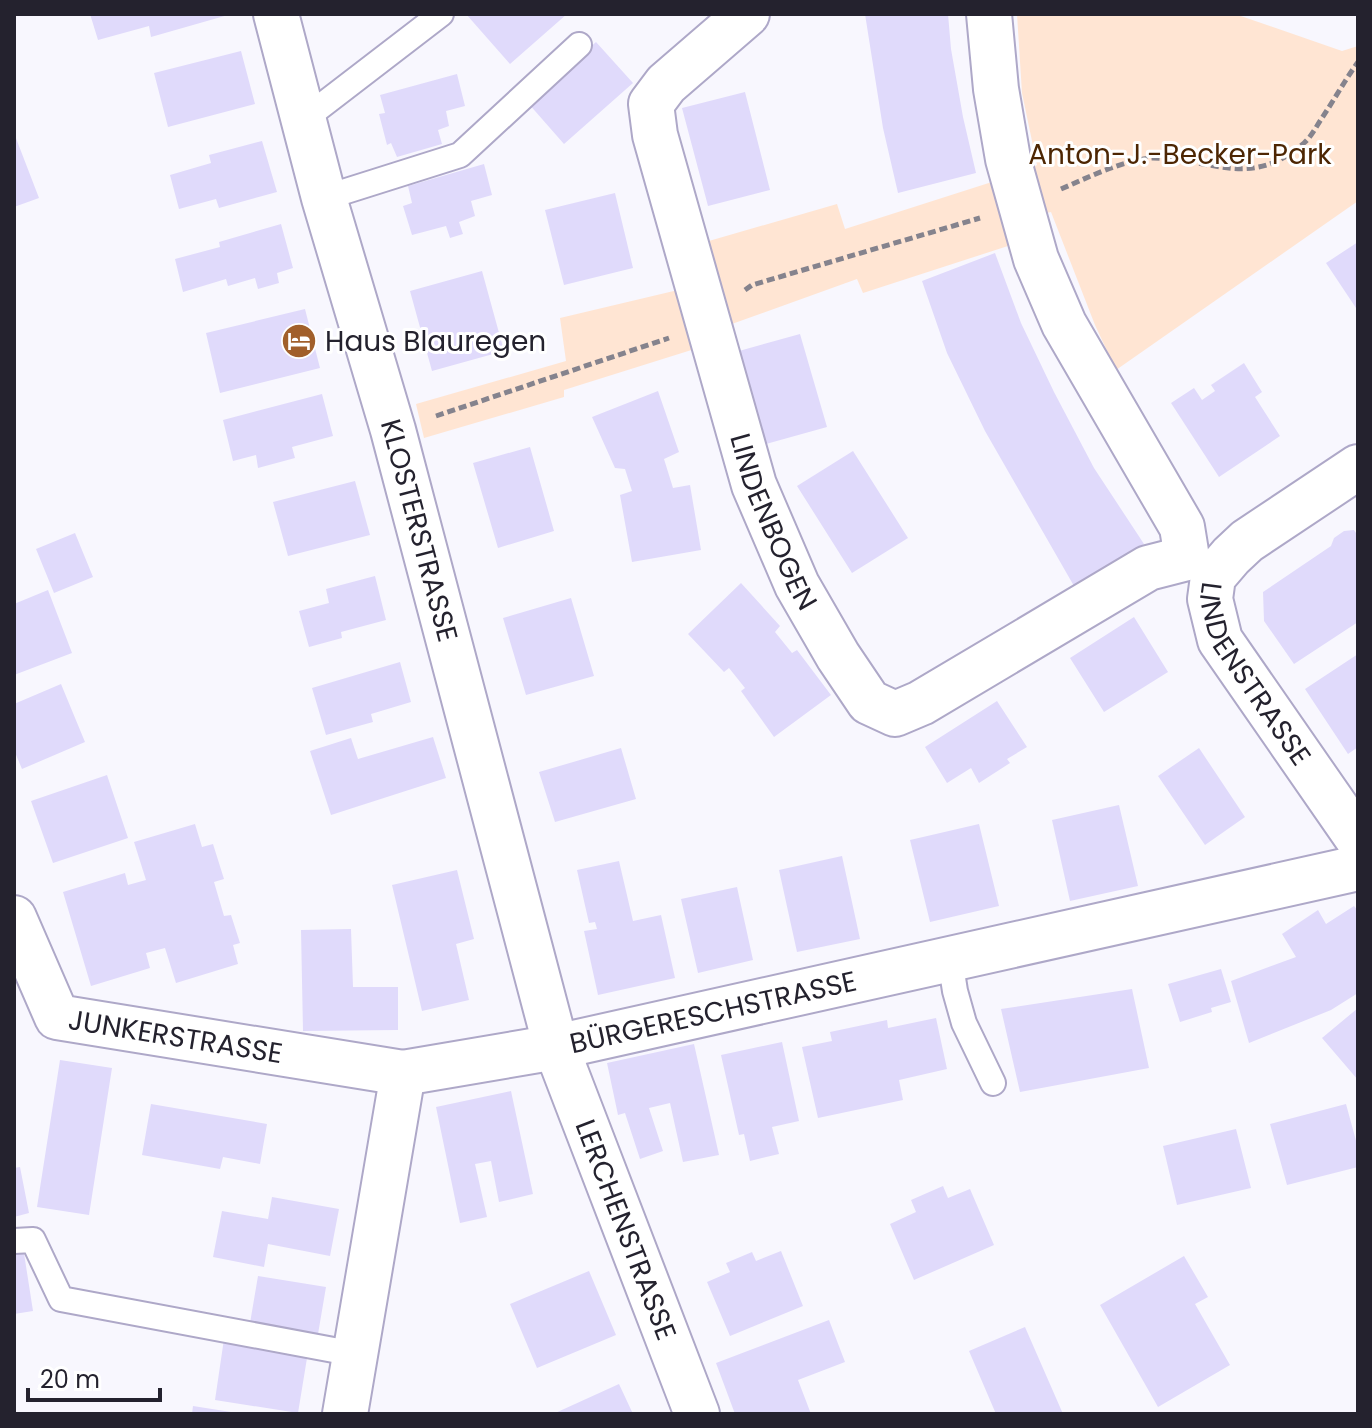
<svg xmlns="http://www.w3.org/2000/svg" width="1372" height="1428" viewBox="0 0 1372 1428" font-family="Poppins,sans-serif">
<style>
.green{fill:#ffe5d3}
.building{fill:#e0dafb}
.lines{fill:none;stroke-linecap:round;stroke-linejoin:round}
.lane-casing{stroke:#aea8c8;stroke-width:28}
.street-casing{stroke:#aea8c8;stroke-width:48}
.path{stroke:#85838d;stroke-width:5;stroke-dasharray:8 4;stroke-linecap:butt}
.lane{stroke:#fff;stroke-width:24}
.street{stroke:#fff;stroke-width:44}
.labels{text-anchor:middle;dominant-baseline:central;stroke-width:6;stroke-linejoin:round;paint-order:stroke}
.park-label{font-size:28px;fill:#4d2603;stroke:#fff}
.poi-label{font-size:28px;fill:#24222e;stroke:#fff;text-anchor:start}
.street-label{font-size:28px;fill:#24222e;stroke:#fff}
</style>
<rect width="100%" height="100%" fill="#f8f7fe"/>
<!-- green -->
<path class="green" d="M1017 14H1235L1342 51 1358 46V201L1116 370 1095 325 1051 212 1033 216 1022 172 1037 165 1022 93Z
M995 181 1011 245 863 293 857 279 729 325 702 243 837 204 845 229Z
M678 290 701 347 564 390V397L424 438 416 404 566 361 560 318Z"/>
<!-- building -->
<path class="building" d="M90 14H228V15L151 37 149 26 98 40Z
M466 14H567L510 64Z
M865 14H948L951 49 963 117 976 173 898 193 883 128Z
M596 42 633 83 564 144 528 103Z
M241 51 255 104 168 127 154 73Z
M457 74 465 106 446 111 449 126 438 130 442 144 397 157 391 143 387 145 379 114 385 113 380 95Z
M745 92 770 190 708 206 682 108Z
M14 133 39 198 14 207Z
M262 141 277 192 219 208 216 199 179 209 170 175 211 163 209 155Z
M484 164 492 195 471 201 475 216 459 222 463 234 450 238 446 226 412 235 403 206 412 203 408 186Z
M615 193 633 268 564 285 545 210Z
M281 224 293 268 277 273 279 283 258 289 255 278 228 286 226 279 183 292 175 259 220 247 219 242Z
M1358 242V311L1326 263Z
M995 253 1021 323 1054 392 1094 468 1144 544 1074 586 985 431 947 353 922 281Z
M482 271 504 351 432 371 410 291Z
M305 309 320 368 220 393 206 333Z
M800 334 827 427 766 444 739 351Z
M1244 363 1262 392 1255 397 1280 436 1219 477 1171 403 1194 388 1202 400 1215 391 1211 385Z
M658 391 679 452 664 459 673 488 690 485 701 550 632 562 620 495 632 491 625 469 615 468 592 417Z
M322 394 333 436 292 447 295 458 258 468 256 455 233 461 223 420Z
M530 447 554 531 498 548 473 463Z
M853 451 908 538 852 573 797 486Z
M355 481 370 535 288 556 273 502Z
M1354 530 1358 536V622L1294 664 1264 621 1263 592 1331 546 1334 538 1344 531Z
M75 533 93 577 54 593 36 549Z
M375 576 386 620 341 632 342 638 309 647 299 611 329 603 326 589Z
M741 583 780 626 775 632 792 653 797 650 831 695 774 737 741 691 745 688 729 668 724 672 688 634Z
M48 590 72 653 14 675V604Z
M571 598 594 676 526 695 503 618Z
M1134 617 1168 672 1104 712 1070 658Z
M1358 654V747L1348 754 1305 689Z
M400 662 411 702 371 714 373 722 326 735 312 688Z
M61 684 85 742 22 769 14 750V704Z
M997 701 1027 747 1007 759 1010 763 979 783 971 768 947 783 925 747Z
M433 737 446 778 331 815 310 751 351 738 358 759Z
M621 748 636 799 555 822 539 772Z
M1199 748 1245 817 1205 845 1158 776Z
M107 775 128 838 53 863 31 801Z
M1119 805 1138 886 1070 901 1052 820Z
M195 824 202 847 213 844 224 879 214 882 224 916 231 915 240 943 233 945 238 964 176 983 165 948 146 953 150 968 91 986 63 892 125 873 128 885 146 880 134 842Z
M979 824 999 906 930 922 910 840Z
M842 856 860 939 797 952 779 870Z
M619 861 633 921 661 915 675 978 598 995 584 931 597 929 595 922 589 923 577 870Z
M457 870 474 939 456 944 469 1000 422 1011 392 885Z
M737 887 753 960 698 973 681 899Z
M1354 906 1358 911V993L1331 1010 1249 1043 1231 981 1296 957 1282 934 1318 910 1326 924Z
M351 929 353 987H398V1030L303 1031 301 930Z
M1221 969 1231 1002 1211 1008 1212 1012 1180 1022 1168 984Z
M1132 989 1149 1068 1020 1092 1001 1009Z
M1358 1008V1080L1322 1038Z
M936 1018 947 1069 899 1080 903 1100 818 1118 802 1047 832 1041 830 1032 887 1020 888 1028Z
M782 1042 799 1121 772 1127 779 1154 750 1161 744 1134 739 1135 721 1055Z
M694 1044 719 1155 683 1162 670 1103 649 1108 663 1151 640 1159 625 1113 618 1115 607 1063Z
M60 1060 112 1068 89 1215 37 1207Z
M511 1091 533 1194 499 1202 491 1161 475 1164 487 1217 460 1223 436 1107Z
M151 1104 267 1124 260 1164 223 1157 220 1169 142 1155Z
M1346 1104 1358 1148V1167L1287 1185 1270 1124Z
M1236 1129 1251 1188 1177 1205 1163 1146Z
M20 1167 29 1213 14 1217V1168Z
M943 1186 948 1198 970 1189 994 1245 914 1280 890 1224 916 1212 911 1200Z
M272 1197 339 1209 330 1256 268 1244 264 1267 213 1257 222 1211 268 1219Z
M23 1247 33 1311 14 1314V1248Z
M781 1251 803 1306 730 1336 707 1282 730 1272 726 1263 752 1252 756 1261Z
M1184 1256 1208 1297 1195 1304 1230 1365 1158 1407 1100 1305Z
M589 1271 616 1335 537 1368 510 1304Z
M258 1276 326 1287 317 1340 249 1329Z
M829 1320 845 1362 798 1380 811 1414H735L716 1363Z
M1025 1327 1063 1414H996L969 1351Z
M224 1339 308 1352 298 1413 215 1400Z
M619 1384 633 1414H553Z
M193 1406 231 1412V1414H192Z"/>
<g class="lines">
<!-- lane casing -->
<g class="lane-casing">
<path id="lane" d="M303 120 441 14
M324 198 460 155 579 45
M950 959 955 991 964 1023 993 1083
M14 1241 33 1240 61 1299 355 1354"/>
</g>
<!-- street casing -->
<g class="street-casing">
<g id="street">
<path id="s1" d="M276 14 324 198 393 430 556 1047 697 1414"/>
<path id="s2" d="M747 14 666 84 651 104 655 135 754 485 797 585 838 656 869 702 895 714 921 703 1148 568 1187 558 1182 527 1064 324 1036 259 1008 159 996 89 989 14"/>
<path id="s3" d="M1358 467 1247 541 1231 556 1213 577 1210 599 1220 640 1358 839"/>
<path id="s4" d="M14 918 57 1017 403 1073"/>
<path id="s5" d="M345 1414 403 1073 556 1047 1358 868"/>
</g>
</g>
<!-- path -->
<path class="path" d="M1061 189C1087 178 1125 159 1153 158 1211 158 1251 190 1304 143 1311 137 1316 127 1322 118 1334 100 1345 80 1358 62
M745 290 752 285 980 218
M436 416 669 338"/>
<!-- lane -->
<use href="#lane" class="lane"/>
<!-- street -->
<use href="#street" class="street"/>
</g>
<!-- icons -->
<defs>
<g id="hotel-disc" transform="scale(1.8)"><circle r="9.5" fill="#a15f2b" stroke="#fff"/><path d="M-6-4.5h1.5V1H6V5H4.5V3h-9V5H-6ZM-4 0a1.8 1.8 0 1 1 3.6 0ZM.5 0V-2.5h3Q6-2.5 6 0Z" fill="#fff"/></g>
</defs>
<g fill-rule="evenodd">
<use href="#hotel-disc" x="299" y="341"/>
</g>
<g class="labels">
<!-- park labels -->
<g class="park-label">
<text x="1180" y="154">Anton-J.-Becker-Park</text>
</g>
<!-- poi labels -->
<g class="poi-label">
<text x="325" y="341">Haus Blauregen</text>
</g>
<!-- street labels -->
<g class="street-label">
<text stroke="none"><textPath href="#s2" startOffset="568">LINDENBOGEN</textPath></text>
<text stroke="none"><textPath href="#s1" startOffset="536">KLOSTERSTRASSE</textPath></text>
<text stroke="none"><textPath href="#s3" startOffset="292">LINDENSTRASSE</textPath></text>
<text stroke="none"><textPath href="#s5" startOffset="662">BÜRGERESCHSTRASSE</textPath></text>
<text stroke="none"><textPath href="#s4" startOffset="228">JUNKERSTRASSE</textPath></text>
<text stroke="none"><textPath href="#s1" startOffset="1266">LERCHENSTRASSE</textPath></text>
</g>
</g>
<!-- border -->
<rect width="1372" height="1428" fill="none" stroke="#24222e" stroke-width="32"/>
<!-- scale -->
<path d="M28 1388v12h132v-12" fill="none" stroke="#24222e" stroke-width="4"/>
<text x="40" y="1388" font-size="24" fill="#24222e" stroke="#ffffff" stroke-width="6" paint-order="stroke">20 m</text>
</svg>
